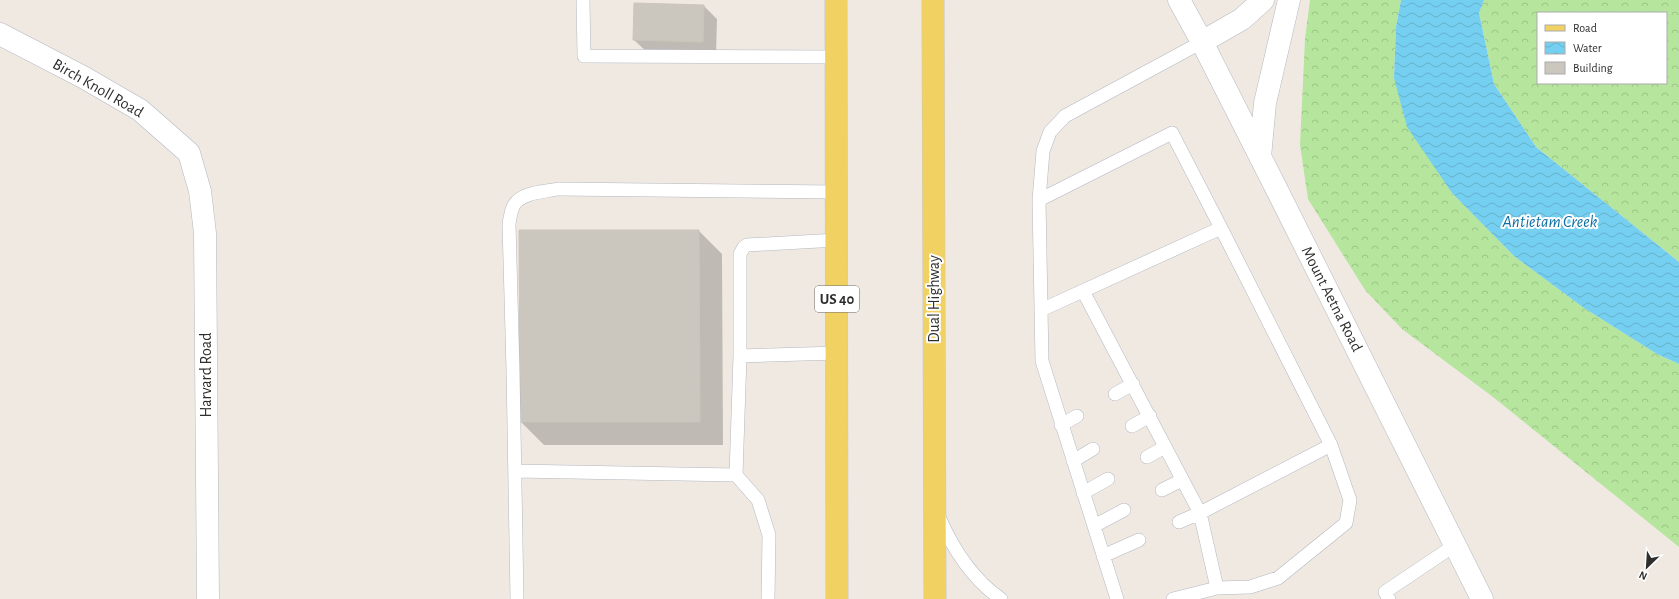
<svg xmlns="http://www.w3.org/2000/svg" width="1679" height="599" viewBox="0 0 1679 599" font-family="'Alegreya Sans',sans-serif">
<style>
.forest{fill:url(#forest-crowns);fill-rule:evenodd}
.water{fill:url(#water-waves)}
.shadow{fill:#0003}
.building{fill:#cbc7bf;stroke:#cbc5ba}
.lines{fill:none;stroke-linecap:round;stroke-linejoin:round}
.service-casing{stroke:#b4b7c1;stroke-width:14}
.minor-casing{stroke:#b4b7c1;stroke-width:23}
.tertiary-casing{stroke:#b4b7c1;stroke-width:23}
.primary-casing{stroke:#c9c9c9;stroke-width:23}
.service{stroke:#fff;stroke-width:13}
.minor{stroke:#fff;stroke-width:22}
.tertiary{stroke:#fff;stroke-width:22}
.primary{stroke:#f2d163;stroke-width:22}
.labels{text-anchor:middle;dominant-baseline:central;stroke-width:4;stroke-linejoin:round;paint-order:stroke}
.shield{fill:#fff;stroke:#6d6d6d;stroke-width:1}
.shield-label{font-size:15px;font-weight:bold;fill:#2e2e2e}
.street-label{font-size:16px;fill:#2e2e2e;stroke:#fff}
.water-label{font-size:17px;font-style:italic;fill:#0d6fa3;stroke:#fff}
</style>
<defs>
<pattern id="forest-crowns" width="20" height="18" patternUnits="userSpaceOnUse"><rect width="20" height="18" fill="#b6e59e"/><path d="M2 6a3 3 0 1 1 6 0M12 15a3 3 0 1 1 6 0" fill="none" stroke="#9dc588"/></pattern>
<pattern id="water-waves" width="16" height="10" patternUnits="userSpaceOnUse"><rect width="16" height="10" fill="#75cff0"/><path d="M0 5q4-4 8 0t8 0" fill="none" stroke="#66b2ce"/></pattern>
</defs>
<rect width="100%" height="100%" fill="#efe9e1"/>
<!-- forest -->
<path class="forest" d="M1310 0H1401L1396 27 1394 78 1452 193 1514 256 1584 308 1657 354 1679 364V547L1493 397 1402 329 1365 290 1308 199 1300 145 1305 39Z
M1484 0H1679V262L1536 147 1494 84 1479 13ZM1538 13H1666V83H1538Z"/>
<!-- water -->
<path class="water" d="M1401 0H1484L1479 13 1494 84 1536 147 1679 262V364L1657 354 1584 308 1514 256 1452 193 1407 127 1394 78 1396 27Z"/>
<!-- shadow -->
<path class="shadow" d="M704 6 717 19 716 55 648 53 634 40Z
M699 231 722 254 723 445H544L521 422Z"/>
<!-- building -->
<path class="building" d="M634 3 704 5 703 42 633 40Z
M519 230H699L700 422H520Z"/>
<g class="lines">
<!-- service casing -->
<g class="service-casing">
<path id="service" d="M583 0 584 56 837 57
M1039 200 1172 133 1221 228 1041 310
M1083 291 1200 513 1331 445
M740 356 837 353
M1115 394 1133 384
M1061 425 1077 416
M1132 426 1150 416
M1147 457 1165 447
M1073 461 1093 449
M515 471 736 475 740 356V254L744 247 747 245 837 240
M736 475 758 500 769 535 768 599
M1162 490 1182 480
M1083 493 1108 479
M939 517C953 549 972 579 1001 599
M1094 526 1124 510
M1103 556 1139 540
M1217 588 1250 587 1278 578 1346 523 1350 500 1331 445 1221 228
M517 599 513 370 509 224C510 218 511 210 514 205 522 192 544 192 558 189L837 192
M1117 599 1042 361 1039 200 1043 151 1050 132 1065 116 1202 42
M1173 599 1217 588 1200 513 1179 522
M1389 599 1385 592 1455 545"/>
</g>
<!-- minor casing -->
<g class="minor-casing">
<path id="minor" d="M0 34 83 77 140 110 189 153 200 191 205 233 208 599
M1202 42 1242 19 1263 0"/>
</g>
<!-- tertiary casing -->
<g class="tertiary-casing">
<path id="tertiary" d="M1179 0 1202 42 1274 184 1482 599
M1260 157 1265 103 1289 0"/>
</g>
<!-- primary casing -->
<g class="primary-casing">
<path id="primary" d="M836 0 837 599
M933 0 935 599"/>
</g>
<!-- service -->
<use href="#service" class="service"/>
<!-- minor -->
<use href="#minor" class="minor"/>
<!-- tertiary -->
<use href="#tertiary" class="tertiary"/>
<!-- primary -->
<use href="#primary" class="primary"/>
</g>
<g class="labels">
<!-- shield labels -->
<rect class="shield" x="815" y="286" width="44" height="26" rx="3"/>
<g class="shield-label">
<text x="837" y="299">US 40</text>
</g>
<!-- street labels -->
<g class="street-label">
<text transform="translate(98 88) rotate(30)">Birch Knoll Road</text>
<text transform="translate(934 299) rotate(-90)">Dual Highway</text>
<text transform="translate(1332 299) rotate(63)">Mount Aetna Road</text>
<text transform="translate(206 375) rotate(-90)">Harvard Road</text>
</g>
<!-- water labels -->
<g class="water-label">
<text x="1550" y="221">Antietam Creek</text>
</g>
</g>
<!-- legend -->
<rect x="1537" y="12" width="130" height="72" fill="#ffffff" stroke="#ababab"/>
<rect x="1545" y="25" width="20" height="6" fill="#f2d163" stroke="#ababab"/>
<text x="1573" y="32" font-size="12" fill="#2e2e2e">Road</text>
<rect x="1545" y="42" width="20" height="12" fill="url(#water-waves)" stroke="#ababab"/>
<text x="1573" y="52" font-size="12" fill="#2e2e2e">Water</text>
<rect x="1545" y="62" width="20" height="12" fill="#cbc7bf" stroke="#ababab"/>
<text x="1573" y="72" font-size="12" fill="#2e2e2e">Building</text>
<!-- north arrow -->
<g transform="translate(1647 567) rotate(205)" stroke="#ffffff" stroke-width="3" paint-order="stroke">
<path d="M0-3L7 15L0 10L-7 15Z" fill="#2e2e2e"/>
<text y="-6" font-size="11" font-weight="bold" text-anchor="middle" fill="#2e2e2e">N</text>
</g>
</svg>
